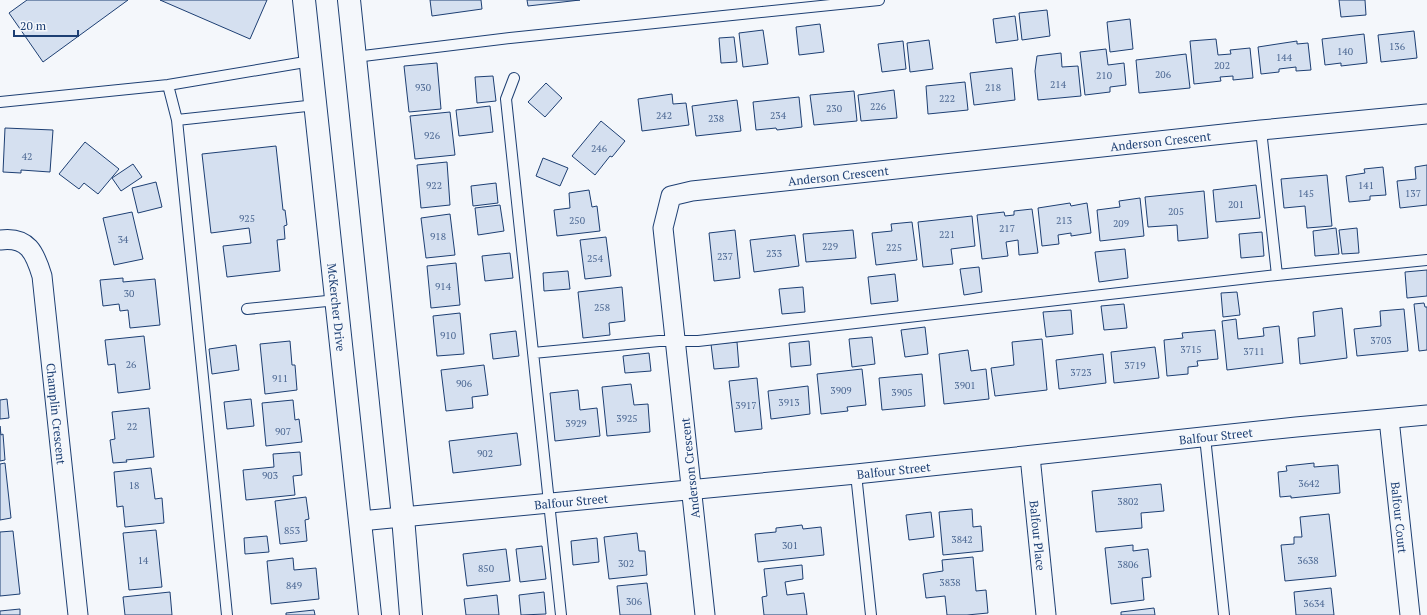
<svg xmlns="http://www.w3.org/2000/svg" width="1427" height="615" viewBox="0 0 1427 615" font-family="'PT Serif',serif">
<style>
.building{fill:#d5e0f0;stroke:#1d3f73}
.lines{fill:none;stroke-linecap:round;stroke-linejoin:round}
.lane-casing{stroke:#1d3f73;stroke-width:12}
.street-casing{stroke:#1d3f73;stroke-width:21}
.secondary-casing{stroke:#1d3f73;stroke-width:24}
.lane{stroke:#f4f7fb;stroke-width:10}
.street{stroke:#f4f7fb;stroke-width:19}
.secondary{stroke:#f4f7fb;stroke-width:22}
.labels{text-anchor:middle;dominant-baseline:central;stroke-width:3;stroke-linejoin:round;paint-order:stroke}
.number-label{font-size:10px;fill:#4b6792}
.street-label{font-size:12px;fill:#1d3f73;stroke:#f4f7fb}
</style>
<rect width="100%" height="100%" fill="#f4f7fb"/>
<!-- building -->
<path class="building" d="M27 0H128L43 62 9 13Z
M160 0H267L250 39Z
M430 0H481L482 9 432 16Z
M527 0H580L528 6Z
M1339 0H1365L1366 15 1341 17Z
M1047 10 1050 36 1022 40 1019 13Z
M1015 16 1018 40 996 43 993 19Z
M1130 19 1133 49 1110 52 1107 22Z
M820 24 824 52 799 55 796 27Z
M763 30 768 64 743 67 739 33Z
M1414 31 1417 58 1381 62 1378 35Z
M1364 34 1367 63 1341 66V63L1325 65 1322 39Z
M734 37 737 62 721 63 719 38Z
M1216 39 1218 55 1231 54 1230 50 1250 48 1253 78 1233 80V76L1220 77 1221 81 1194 84 1190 41Z
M929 40 933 69 910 72 907 43Z
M903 41 906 69 882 72 878 44Z
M1297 41V44L1308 43 1311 70 1296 71V67L1279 69V72L1261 74 1258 47Z
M1106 49 1108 65 1124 63 1126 85 1110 87V92L1085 95 1080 52Z
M1061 53 1062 67 1078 66 1081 96 1038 100 1035 71 1037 56Z
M1186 54 1190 88 1139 93 1136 60Z
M437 63 441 109 409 112 404 66Z
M1012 68 1015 100 974 105 970 73Z
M493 76 496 101 477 103 475 77Z
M965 82 968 110 928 114 926 86Z
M546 83 562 98 545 117 528 102Z
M894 90 897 118 861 121 858 95Z
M854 91 857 121 814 125 810 95Z
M672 94 673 104 686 103 689 125 642 131 638 99Z
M799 97 802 127 777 130 776 128 756 130 753 102Z
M737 100 741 131 696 136 692 106Z
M490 106 493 132 459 136 456 110Z
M450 112 455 155 415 159 410 116Z
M601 121 625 141 612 157 610 156 595 175 572 156Z
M5 128 53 130 50 172 21 170V173L3 172Z
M85 142 119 169 98 194 84 183 79 189 59 174Z
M276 146 283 210H285L287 225 284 226 285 239 277 240 280 271 227 277 223 246 251 243 249 228 211 233 202 154Z
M543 158 568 168 560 186 536 176Z
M447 162 450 205 421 208 417 165Z
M133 164 142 177 121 191 112 178Z
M1427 165V205L1400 208 1397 181 1416 179 1415 167Z
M1383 167 1386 195 1370 196V200L1349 202 1346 176 1365 173 1364 169Z
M1327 175 1332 226 1307 228 1305 206 1284 208 1281 179Z
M156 182 162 207 138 213 132 188Z
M496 183 498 203 473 206 471 186Z
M1256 185 1260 218 1216 222 1213 190Z
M589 190 592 207 597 206 600 231 557 236 554 210 570 208 569 193Z
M1204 191 1208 238 1178 241 1177 225 1148 227 1145 197Z
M1140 198 1144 236 1100 241 1097 210 1120 207 1119 201Z
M1070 203 1071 206 1087 203 1091 233 1071 236V233L1058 235 1059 244 1042 246 1038 208Z
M500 205 504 231 478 235 475 208Z
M1032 209 1038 253 1019 255 1018 240 1006 242 1008 256 982 259 977 215 1004 212 1005 216 1014 215V211Z
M132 212 143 259 114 265 103 218Z
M450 214 455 255 426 258 421 218Z
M972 216 975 246 951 249 953 264 923 267 918 222Z
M912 222 917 260 876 265 872 233 892 231 891 224Z
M1336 228 1339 254 1315 256 1313 231Z
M1357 228 1359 253 1342 254 1339 230Z
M735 230 740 278 714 281 709 233Z
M853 230 856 258 806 262 803 234Z
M1262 232 1264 256 1241 258 1239 234Z
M795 235 799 266 754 272 750 240Z
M606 237 611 276 585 279 580 240Z
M1125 249 1128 278 1099 282 1095 252Z
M510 253 513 278 485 281 482 256Z
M456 263 460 305 431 308 427 266Z
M979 267 982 292 964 295 960 269Z
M1427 270V296L1407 298 1405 272Z
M568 271 570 289 544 291 543 273Z
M895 274 898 301 871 304 868 277Z
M123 278V282L155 279 160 325 130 328 128 310 120 311 119 304 103 306 100 280Z
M622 287 625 321 609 323 610 335 583 338 578 292Z
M803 287 805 312 782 314 779 289Z
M1237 292 1240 315 1223 317 1221 293Z
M1424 303 1425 307H1427V350L1419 351 1414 304Z
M1124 304 1127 328 1104 330 1101 306Z
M1342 308 1347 358 1300 364 1298 338 1315 336 1313 312Z
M1404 309 1408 351 1357 356 1354 329 1381 326 1380 311Z
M1071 310 1073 334 1046 337 1043 312Z
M460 313 464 354 437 356 433 316Z
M1236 319 1238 339 1264 336 1263 328 1279 326 1283 363 1227 370 1222 321Z
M925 327 928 354 905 357 901 330Z
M1215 330 1218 359 1197 361 1198 366 1188 367V374L1167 376 1164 340 1183 338 1182 333Z
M516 331 519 356 493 359 490 334Z
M144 336 150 389 118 393 115 364 108 365 105 340Z
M872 337 875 364 852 367 849 339Z
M1042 339 1047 390 995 396 991 368 1014 365 1012 342Z
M290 341 292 365H295L297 390 265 394 260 344Z
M809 341 811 365 791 367 789 343Z
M737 342 739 367 714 369 711 344Z
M236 345 239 370 212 374 209 349Z
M1155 347 1159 378 1114 383 1111 352Z
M968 350 971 371 986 369 989 399 944 404 939 354Z
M649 353 651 371 625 373 623 356Z
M1103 354 1106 383 1059 389 1056 360Z
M484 365 488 395 472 397 473 408 446 411 441 370Z
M862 369 866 405 847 407 848 411 821 414 817 374Z
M922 374 925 406 882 410 879 378Z
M757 378 762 429 735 432 729 381Z
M631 384 634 405 648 404 650 432 607 436 602 387Z
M808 386 810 414 771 419 768 391Z
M578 390 580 410 597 408 600 436 555 441 550 393Z
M7 399 9 418 0 419V400Z
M251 399 254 426 227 429 224 402Z
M293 400 295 420 299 419 302 442 266 446 262 403Z
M149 408 154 457 126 460 127 462 113 463 110 440 115 439 112 412Z
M0 426 1 435 3 434 5 460 0 461Z
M517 433 521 465 453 473 449 441Z
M300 452 302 475 293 476 295 495 246 500 243 470 274 467 273 454Z
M5 463 11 518 0 520V464Z
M1314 463V467L1338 465 1340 493 1291 498V496L1280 497 1278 472 1287 471 1286 466Z
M151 468 155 499 162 498 164 523 125 527 123 506 117 507 114 472Z
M1161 484 1164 511 1141 513 1142 528 1096 532 1092 491Z
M306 497 309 519 305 520 307 541 280 544 275 501Z
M972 509 973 527 981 526 983 551 943 555 939 512Z
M931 512 934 537 909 540 906 515Z
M1329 514 1336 576 1285 581 1281 545 1294 544V537H1302L1300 517Z
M802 525 803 529 821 527 824 555 758 562 755 534 776 532V528Z
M156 530 162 587 129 590 123 533Z
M13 531 20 594 0 596V532Z
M637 533 639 551H645L647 575 609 579 604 537Z
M267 536 269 552 245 554 244 538Z
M597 538 599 562 573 565 571 541Z
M1133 545V551L1148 549 1151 577 1142 578 1144 600 1111 604 1105 548Z
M542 546 546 579 520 582 516 549Z
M506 549 510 581 467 586 463 554Z
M973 557 976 591 986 590 988 613 967 615H947L945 596 926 598 923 574 943 571 942 560Z
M293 558 294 570 316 568 319 599 271 604 267 561Z
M802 565 803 579 785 582 787 595 804 593 807 615H764L762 597 767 596 764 569Z
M647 583 651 615H620L617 586Z
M1331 588 1334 615H1296L1294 592Z
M170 592 172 615H125L123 597Z
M544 592 546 614 521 615 519 595Z
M497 595 499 615H466L464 599Z
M1154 608 1155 615H1121V612Z
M20 609V615H0V611Z
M314 610 315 615H286V613Z"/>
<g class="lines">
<!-- lane casing -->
<g class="lane-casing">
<path id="lane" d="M355 57 510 38 879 0
M514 78 506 99 561 615
M168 85 177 120 227 615
M0 102 168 85 311 61
M177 120 316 105
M1261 130 1277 275
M247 309 337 300
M533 353 659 341H698L1277 275 1427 260
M1205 437 1224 615
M856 474 871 615"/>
</g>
<!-- street casing -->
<g class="street-casing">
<g id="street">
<path id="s1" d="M0 240C28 236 35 253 42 276L78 615"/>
<path id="s2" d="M1389 419 1410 615"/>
<path id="s3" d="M1030 456 1046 615"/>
<path id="s4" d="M360 521 856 474 1296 427 1427 415"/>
<path id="s5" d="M705 615 663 228 671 196 692 191 1261 130 1427 114"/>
</g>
</g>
<!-- secondary casing -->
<g class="secondary-casing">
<g id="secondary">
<path id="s6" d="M304 0 370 615"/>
<path d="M349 0 403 517 411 615"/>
</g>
</g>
<!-- lane -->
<use href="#lane" class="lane"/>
<!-- street -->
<use href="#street" class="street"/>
<!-- secondary -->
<use href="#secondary" class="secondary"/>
</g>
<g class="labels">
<!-- number labels -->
<g class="number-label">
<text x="1397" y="46">136</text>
<text x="1345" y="51">140</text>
<text x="1284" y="57">144</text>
<text x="1222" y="65">202</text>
<text x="1163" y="74">206</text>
<text x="1104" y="75">210</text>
<text x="1058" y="84">214</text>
<text x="423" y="87">930</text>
<text x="993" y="87">218</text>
<text x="947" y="98">222</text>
<text x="878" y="106">226</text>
<text x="834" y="108">230</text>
<text x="664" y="115">242</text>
<text x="778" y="115">234</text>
<text x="716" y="118">238</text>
<text x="432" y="135">926</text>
<text x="599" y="148">246</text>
<text x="27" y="156">42</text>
<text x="434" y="185">922</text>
<text x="1366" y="185">141</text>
<text x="1306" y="193">145</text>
<text x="1413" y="193">137</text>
<text x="1236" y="204">201</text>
<text x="1176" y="211">205</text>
<text x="247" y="218">925</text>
<text x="577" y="220">250</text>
<text x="1064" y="220">213</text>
<text x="1121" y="223">209</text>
<text x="1007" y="228">217</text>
<text x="947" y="234">221</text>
<text x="438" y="236">918</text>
<text x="123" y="239">34</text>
<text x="830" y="246">229</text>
<text x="894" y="247">225</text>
<text x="774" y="253">233</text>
<text x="725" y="256">237</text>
<text x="595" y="258">254</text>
<text x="443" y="286">914</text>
<text x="129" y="293">30</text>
<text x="602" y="307">258</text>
<text x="448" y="335">910</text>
<text x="1381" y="340">3703</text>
<text x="1191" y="349">3715</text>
<text x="1254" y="351">3711</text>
<text x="131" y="364">26</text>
<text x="1135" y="365">3719</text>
<text x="1081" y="372">3723</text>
<text x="280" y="378">911</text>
<text x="464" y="383">906</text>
<text x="965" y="385">3901</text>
<text x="841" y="390">3909</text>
<text x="902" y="392">3905</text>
<text x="789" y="402">3913</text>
<text x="746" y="405">3917</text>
<text x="627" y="418">3925</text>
<text x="576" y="423">3929</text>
<text x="132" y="426">22</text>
<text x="283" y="431">907</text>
<text x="485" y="453">902</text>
<text x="270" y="475">903</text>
<text x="1309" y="483">3642</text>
<text x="134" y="485">18</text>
<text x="1128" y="501">3802</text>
<text x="292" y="530">853</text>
<text x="962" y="539">3842</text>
<text x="790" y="545">301</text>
<text x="143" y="560">14</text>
<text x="1308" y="560">3638</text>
<text x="626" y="563">302</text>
<text x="1128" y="564">3806</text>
<text x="486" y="568">850</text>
<text x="950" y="582">3838</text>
<text x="294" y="585">849</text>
<text x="634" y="601">306</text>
<text x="1314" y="603">3634</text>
</g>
<!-- street labels -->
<g class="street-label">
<text stroke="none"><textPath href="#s5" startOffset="915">Anderson Crescent</textPath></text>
<text stroke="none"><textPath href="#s5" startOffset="591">Anderson Crescent</textPath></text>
<text stroke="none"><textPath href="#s6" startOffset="309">McKercher Drive</textPath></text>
<text stroke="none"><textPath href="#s1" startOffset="201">Champlin Crescent</textPath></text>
<text stroke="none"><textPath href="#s4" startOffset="860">Balfour Street</textPath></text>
<text transform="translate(690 468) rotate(-96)">Anderson Crescent</text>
<text stroke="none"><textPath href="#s4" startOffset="536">Balfour Street</textPath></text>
<text stroke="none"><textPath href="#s4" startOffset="212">Balfour Street</textPath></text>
<text stroke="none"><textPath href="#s2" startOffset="99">Balfour Court</textPath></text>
<text stroke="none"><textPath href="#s3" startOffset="80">Balfour Place</textPath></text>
</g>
</g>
<!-- scale -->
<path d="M14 30v6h64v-6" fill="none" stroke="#1d3f73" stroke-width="2"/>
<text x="20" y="30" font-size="12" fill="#1d3f73" stroke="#f4f7fb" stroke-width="3" paint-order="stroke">20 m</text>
</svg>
